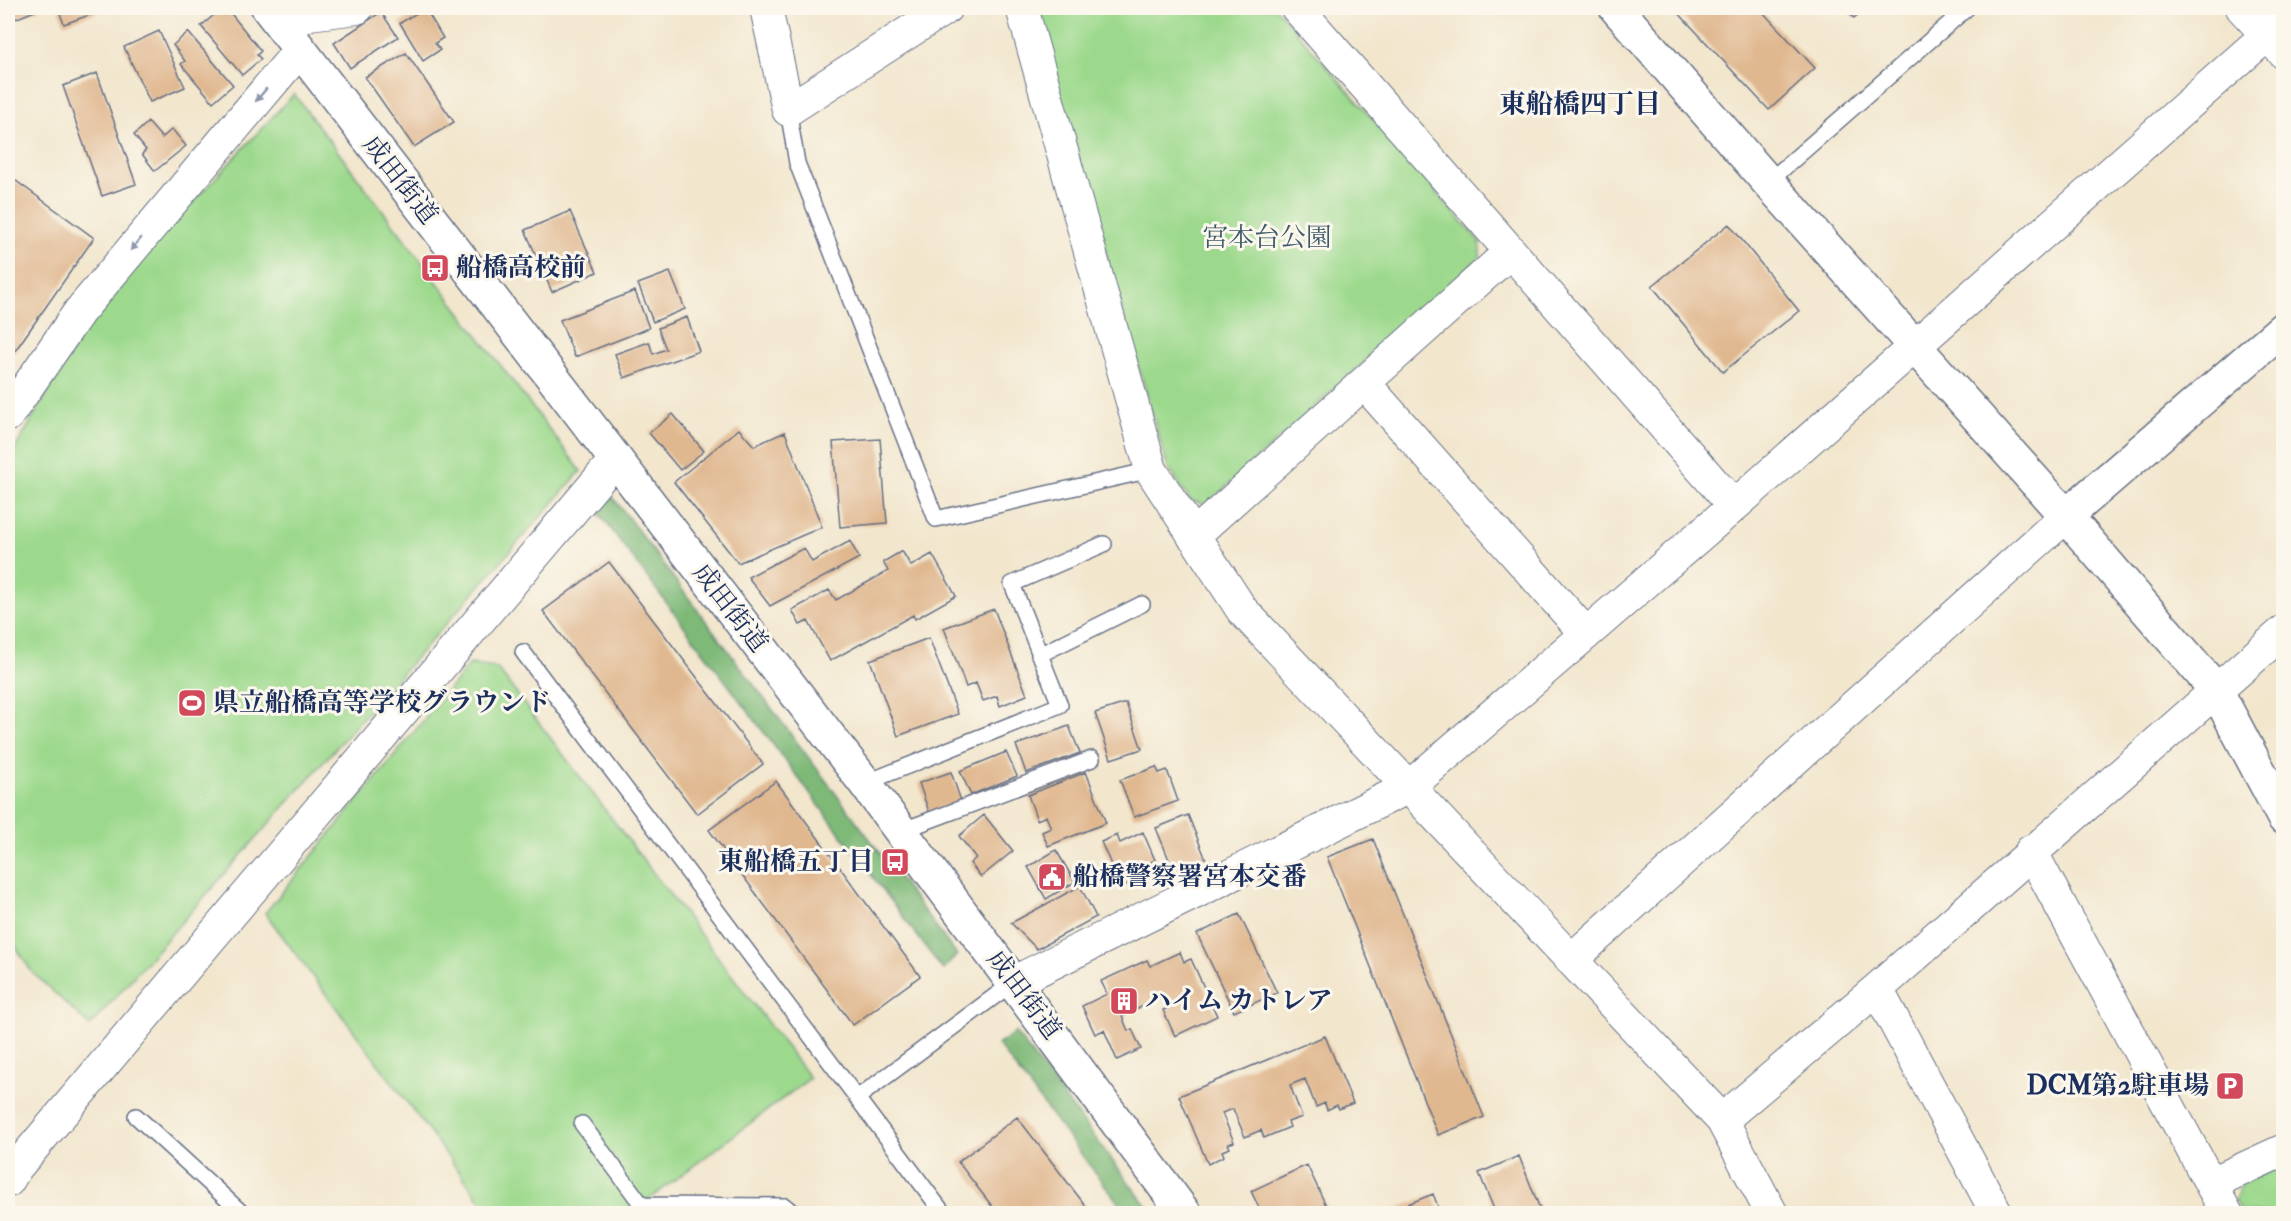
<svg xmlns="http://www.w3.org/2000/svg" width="2291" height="1221" viewBox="0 0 2291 1221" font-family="'IM FELL Double Pica','Noto Serif JP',serif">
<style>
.green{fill:#9dd98d;stroke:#5c8476;stroke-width:1.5}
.forest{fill:#7eb978;stroke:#4c746b;stroke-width:1.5}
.building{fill:#e0b890}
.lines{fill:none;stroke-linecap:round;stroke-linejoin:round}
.lane-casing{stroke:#666f85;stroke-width:18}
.street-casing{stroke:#666f85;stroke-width:34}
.secondary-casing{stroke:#666f85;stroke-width:36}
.lane{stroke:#fff;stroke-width:15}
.street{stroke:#fff;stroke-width:32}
.secondary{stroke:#fff;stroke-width:33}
.oneway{fill:#8d97ae}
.labels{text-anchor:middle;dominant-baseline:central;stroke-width:6;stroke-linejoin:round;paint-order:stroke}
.street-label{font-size:26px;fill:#1b2f5e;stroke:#fbf7ec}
.park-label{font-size:26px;fill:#3c5a6a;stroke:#fbf7ec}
.poi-label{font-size:26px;font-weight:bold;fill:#1b2f5e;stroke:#fbf7ec;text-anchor:start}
.neighbourhood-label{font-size:27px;font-weight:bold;fill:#1b2f5e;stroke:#fbf7ec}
</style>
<rect width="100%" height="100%" fill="#fbf7ec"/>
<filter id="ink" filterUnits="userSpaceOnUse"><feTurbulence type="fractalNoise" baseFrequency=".0167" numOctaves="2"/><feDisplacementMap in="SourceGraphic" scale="12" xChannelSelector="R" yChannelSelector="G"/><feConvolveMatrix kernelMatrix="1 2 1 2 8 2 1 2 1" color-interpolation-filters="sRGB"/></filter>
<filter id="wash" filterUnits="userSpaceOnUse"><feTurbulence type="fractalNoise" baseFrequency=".008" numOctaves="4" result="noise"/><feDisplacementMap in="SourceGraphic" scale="24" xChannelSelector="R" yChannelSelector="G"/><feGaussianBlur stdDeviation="1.35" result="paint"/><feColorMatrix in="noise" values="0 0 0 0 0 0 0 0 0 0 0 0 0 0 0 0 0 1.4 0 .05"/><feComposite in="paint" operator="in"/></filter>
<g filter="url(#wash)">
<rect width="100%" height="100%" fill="#f2e6cd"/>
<!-- green -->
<path class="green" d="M1035 8H1276L1480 242V257L1206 505 1190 500 1168 468Z
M294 94 581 471 90 1026 31 971 8 934V461L89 321 148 250Z
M470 664 497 668 810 1078 631 1213H490L265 913Z
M2281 1164 2283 1169V1213H2242L2235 1200 2241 1185Z"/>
<!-- forest -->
<path class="forest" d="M612 496 957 955 943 970 598 512Z
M1015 1032 1152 1213H1126L998 1045Z"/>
<g id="blocks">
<!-- building -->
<path class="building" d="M8 8H42L8 22Z
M58 8H109L64 24Z
M425 8 443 38 435 43 440 50 423 61 400 23Z
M1674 8H1759L1815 68 1769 110Z
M1844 8H1866L1854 18Z
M220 10 224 15 228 10 261 51 257 55 261 59 242 75 201 26Z
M381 12 398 37 350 68 334 43Z
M159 31 185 87 150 102 124 47Z
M188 32 233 85 213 102 181 64 185 61 173 45Z
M406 53 454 122 414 147 365 77Z
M97 73 136 184 102 196 63 86Z
M148 122 162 138 172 129 186 146 155 171 142 154 146 150 134 135Z
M8 175 94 238 8 361Z
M570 211 597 272 552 292 525 230Z
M1729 224 1799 311 1723 372 1652 286Z
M670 272 685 309 653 322 638 284Z
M635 291 649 328 575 357 560 320Z
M687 317 699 351 624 378 615 354 649 342 653 354 666 349 658 328Z
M673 414 704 451 680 470 649 433Z
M739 429 754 446 785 432 822 527 738 563 674 482Z
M880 439 887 523 840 527 833 442Z
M850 541 859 558 770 606 748 577 804 548 812 562Z
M902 551 911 566 932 554 956 596 915 619 913 615 830 661 808 621 800 625 792 610 829 590 836 600 888 571 883 562Z
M609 562 763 764 697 814 543 611Z
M994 609 1027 695 1000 706 997 696 983 701 976 683 966 687 944 628Z
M929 638 958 714 898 736 870 660Z
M1126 703 1142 749 1111 759 1095 713Z
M1069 726 1080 753 1026 773 1016 745Z
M1006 752 1017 776 971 795 960 771Z
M1156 767 1159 773 1167 770 1178 801 1134 817 1120 780Z
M951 772 961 801 929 812 919 783Z
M1086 772 1106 823 1048 846 1042 832 1051 828 1046 816 1037 820 1028 795Z
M776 781 920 976 853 1025 709 830Z
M984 815 1013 851 981 877 970 863 976 858 959 836Z
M1188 815 1207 862 1175 874 1156 828Z
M1143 832 1155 860 1147 864 1151 874 1121 887 1101 842 1117 835 1120 843Z
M1373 839 1484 1117 1438 1135 1327 857Z
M1056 850 1075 882 1046 899 1028 867Z
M1080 886 1096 917 1037 949 1011 923Z
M1239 914 1277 993 1234 1012 1197 934Z
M1180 952 1184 962 1191 959 1217 1016 1175 1036 1163 1010 1171 1007 1165 996 1122 1016 1128 1031 1132 1029 1141 1049 1117 1060 1104 1030 1095 1034 1082 1006 1107 994 1101 981 1147 960 1150 966Z
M1325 1036 1353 1103 1339 1109 1337 1105 1327 1110 1325 1103 1316 1107 1305 1079 1290 1085 1302 1117 1288 1122 1290 1127 1264 1138 1261 1130 1245 1137 1233 1109 1222 1113 1234 1142 1228 1144 1230 1148 1222 1151 1224 1156 1208 1164 1179 1096Z
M1017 1117 1092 1214H998L958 1162Z
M1519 1156 1542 1214H1496L1479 1173Z
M1307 1165 1330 1214H1262L1251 1191Z
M1433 1194 1441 1214H1385V1213Z"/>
</g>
</g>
<g filter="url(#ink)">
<use href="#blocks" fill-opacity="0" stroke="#666f85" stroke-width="1.5"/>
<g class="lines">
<!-- lane casing -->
<g class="lane-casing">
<path id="lane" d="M788 110 797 163 936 519 1151 470
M1768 182 1967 8
M523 652 944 1214
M1039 655 1142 604
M865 783 1060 705 1012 584 1104 544
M901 831 1092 759
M857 1098 1014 982
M136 1116 243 1214
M582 1124 642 1205 785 1206 794 1214"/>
</g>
<!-- street casing -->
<g class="street-casing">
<path id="street" d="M766 8 788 110 946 8
M1022 8 1151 470 1242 610 1722 1120 1772 1214
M1297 8 1734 506
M2242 8 2284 53
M283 29 309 14 357 8
M1364 383 1586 634
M8 415 79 312 299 51
M1193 536 1510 252
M2031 851 2227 1214
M1571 960 2066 516
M1014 982 1409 787 1734 506 2284 20
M1877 989 1997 1214
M1722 1120 1877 989 2284 631
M8 1181 16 1168 616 459
M2212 1183 2284 1150"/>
</g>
<!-- secondary casing -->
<g class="secondary-casing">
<path id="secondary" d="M268 8 865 783 1185 1214
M1616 8 1768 182 2066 516 2216 690 2284 818
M2066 516 2284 328"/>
</g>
<!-- lane -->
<use href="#lane" class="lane"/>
<!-- street -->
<use href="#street" class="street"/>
<!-- secondary -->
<use href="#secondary" class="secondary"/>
</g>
<!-- one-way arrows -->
<defs><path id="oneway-solid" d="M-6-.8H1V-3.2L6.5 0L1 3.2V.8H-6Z" transform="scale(1.5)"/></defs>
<g class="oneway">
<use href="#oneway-solid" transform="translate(261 95) rotate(130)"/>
<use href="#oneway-solid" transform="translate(136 244) rotate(130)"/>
</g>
</g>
<!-- icons -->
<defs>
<g id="bus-square" transform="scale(1.5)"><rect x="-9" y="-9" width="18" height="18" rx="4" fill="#d1495b" stroke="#fbf7ec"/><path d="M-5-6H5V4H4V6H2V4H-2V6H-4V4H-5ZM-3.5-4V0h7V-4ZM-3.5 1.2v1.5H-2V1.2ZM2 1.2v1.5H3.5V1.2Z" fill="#fff"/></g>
<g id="stadium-square" transform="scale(1.5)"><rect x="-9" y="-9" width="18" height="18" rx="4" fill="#d1495b" stroke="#fbf7ec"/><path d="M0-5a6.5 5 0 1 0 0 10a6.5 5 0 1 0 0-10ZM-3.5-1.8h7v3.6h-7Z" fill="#fff"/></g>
<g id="civic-square" transform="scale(1.5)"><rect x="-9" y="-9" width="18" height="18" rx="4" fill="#d1495b" stroke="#fbf7ec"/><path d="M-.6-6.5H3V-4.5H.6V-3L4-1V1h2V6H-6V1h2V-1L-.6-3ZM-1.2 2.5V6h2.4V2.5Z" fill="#fff"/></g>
<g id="building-square" transform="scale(1.5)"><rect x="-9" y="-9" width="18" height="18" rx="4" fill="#d1495b" stroke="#fbf7ec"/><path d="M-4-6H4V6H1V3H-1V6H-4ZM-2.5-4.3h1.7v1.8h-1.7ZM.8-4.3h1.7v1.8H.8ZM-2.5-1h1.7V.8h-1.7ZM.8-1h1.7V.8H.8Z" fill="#fff"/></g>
<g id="parking-square" transform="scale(1.5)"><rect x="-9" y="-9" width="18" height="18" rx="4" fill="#d1495b" stroke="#fbf7ec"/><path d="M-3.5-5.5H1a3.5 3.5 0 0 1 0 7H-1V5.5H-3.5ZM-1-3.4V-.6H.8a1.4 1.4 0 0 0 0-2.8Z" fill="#fff"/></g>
</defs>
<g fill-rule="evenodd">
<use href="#bus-square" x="435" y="268"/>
<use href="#stadium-square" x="192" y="703"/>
<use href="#bus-square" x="895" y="862"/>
<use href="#civic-square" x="1052" y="877"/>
<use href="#building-square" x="1124" y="1001"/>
<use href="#parking-square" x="2230" y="1086"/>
</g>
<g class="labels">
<!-- street labels -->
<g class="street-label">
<text transform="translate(400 180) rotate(52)">成田街道</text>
<text transform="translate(730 608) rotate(52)">成田街道</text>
<text transform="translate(1024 995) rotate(53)">成田街道</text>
</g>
<!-- park labels -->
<g class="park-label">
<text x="1267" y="238">宮本台公園</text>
</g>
<!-- poi labels -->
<g class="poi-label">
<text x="456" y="268">船橋高校前</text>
<text x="213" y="703">県立船橋高等学校グラウンド</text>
<text x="874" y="862" text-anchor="end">東船橋五丁目</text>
<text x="1073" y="877">船橋警察署宮本交番</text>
<text x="1145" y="1001">ハイム カトレア</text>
<text x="2209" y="1086" text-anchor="end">DCM第2駐車場</text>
</g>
<!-- neighbourhood labels -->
<g class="neighbourhood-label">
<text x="1580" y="104">東船橋四丁目</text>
</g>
</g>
<!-- margin -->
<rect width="2291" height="1221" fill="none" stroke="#fbf7ec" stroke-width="30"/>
</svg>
